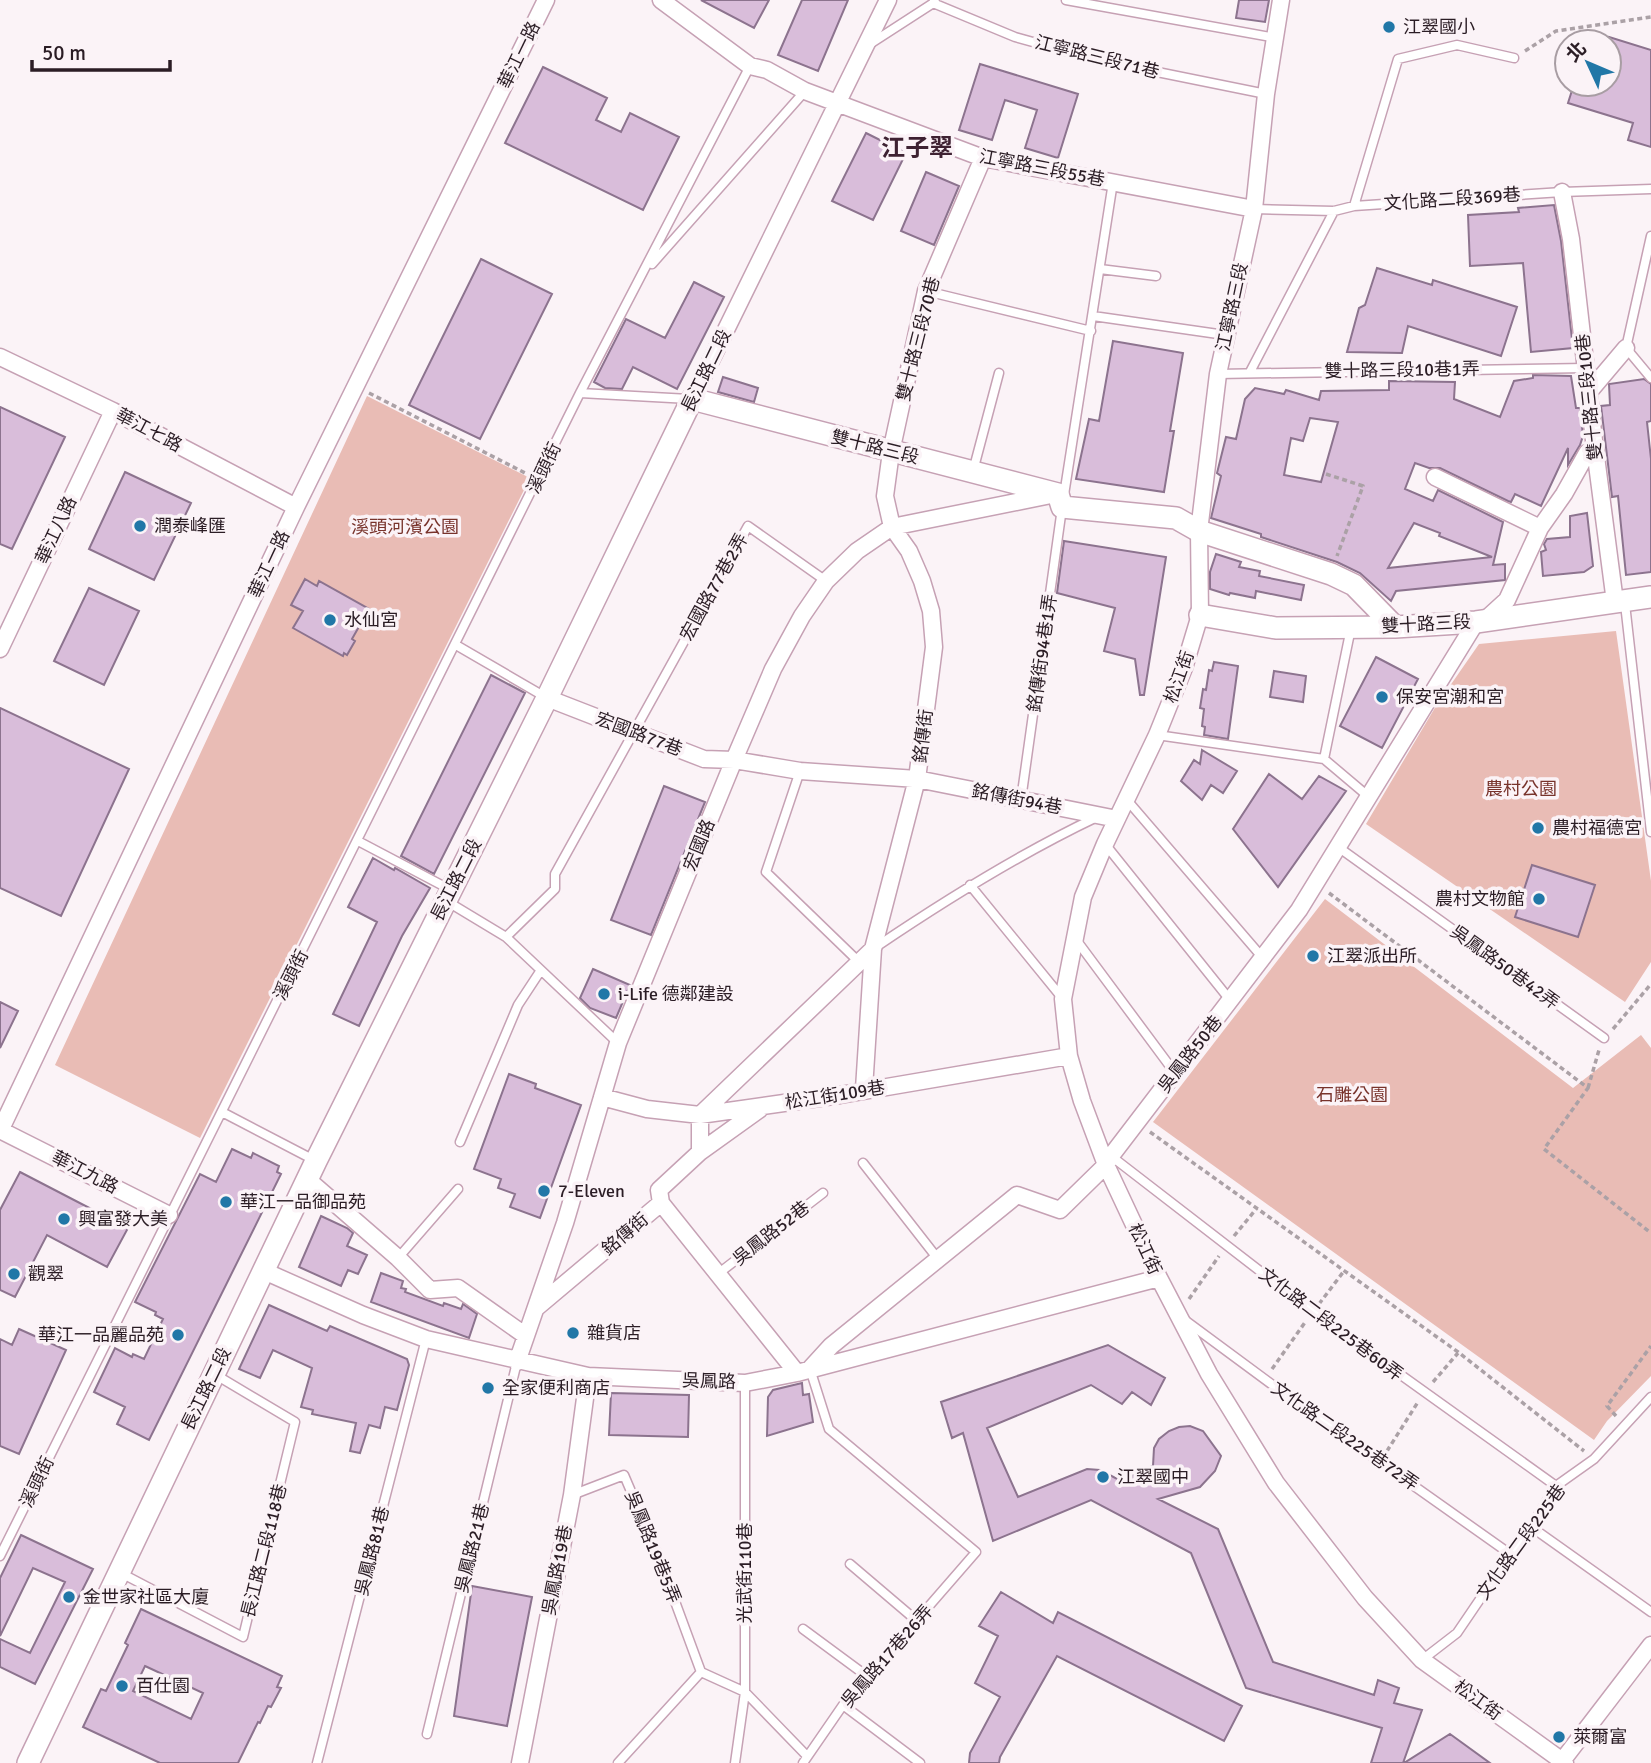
<svg xmlns="http://www.w3.org/2000/svg" width="1651" height="1763" viewBox="0 0 1651 1763" font-family="Signika,'Noto Sans TC',sans-serif">
<style>
.green{fill:#e9bcb5}
.building{fill:#d9bdda;stroke:#8c738e;stroke-width:2;fill-rule:evenodd}
.lines{fill:none;stroke-linecap:round;stroke-linejoin:round}
.service-casing{stroke:#c6a1b4;stroke-width:11}
.minor-casing{stroke:#c6a1b4;stroke-width:19}
.tertiary-casing{stroke:#c6a1b4;stroke-width:24}
.path{stroke:#aba1a6;stroke-width:3.5;stroke-dasharray:5 3.5;stroke-linecap:butt}
.service{stroke:#fff;stroke-width:8}
.minor{stroke:#fff;stroke-width:16}
.tertiary{stroke:#fff;stroke-width:21}
.poi-dot{fill:#2177a7;stroke:#fbf3f7;stroke-width:2.5}
.labels{text-anchor:middle;dominant-baseline:central;stroke-width:7;stroke-linejoin:round;paint-order:stroke}
.poi-label{font-size:18px;fill:#2b1d25;stroke:#fbf3f7;text-anchor:start}
.street-label{font-size:18px;fill:#2b1d25;stroke:#fbf3f7}
.park-label{font-size:18px;fill:#78332b;stroke:#fbf3f7}
.district-label{font-size:24px;font-weight:bold;fill:#3e2232;stroke:#fbf3f7}
</style>
<rect width="100%" height="100%" fill="#fbf3f7"/>
<!-- green -->
<path class="green" d="M367 396 530 478 200 1138 55 1065Z
M1616 631 1651 881V962L1625 1002 1366 824 1436 706 1479 644Z
M1325 899 1573 1088 1641 1035 1651 1048V1376L1607 1421 1594 1440 1153 1122Z"/>
<!-- building -->
<path class="building" d="M701 0H769L754 28Z
M802 0H848L818 71 778 55Z
M1239 0H1269L1265 22 1236 18Z
M1609 37 1651 50V147L1628 140 1633 123 1568 103 1574 84H1609Z
M980 64 1078 94 1058 158 1025 148 1037 110 1005 100 992 140 959 130Z
M543 67 607 98 596 120 621 132 630 113 679 137 643 210 505 143Z
M866 133 906 153 873 220 832 201Z
M926 172 959 186 934 245 901 231Z
M1554 205 1561 241 1573 348 1531 352 1523 263 1470 266 1468 215 1519 212 1518 208Z
M481 259 552 294 480 439 409 405Z
M1377 268 1432 285 1433 280 1517 307 1501 356 1408 326 1402 353 1347 352 1359 308 1365 305Z
M694 282 724 297 677 389 633 367 622 389 605 388 594 382 626 319 665 338Z
M1113 341 1183 353 1170 431H1174L1164 492 1076 479 1089 419 1099 421Z
M1533 375 1571 376 1576 408H1580L1583 436 1580 445 1568 465V448L1541 506 1515 494 1511 502 1508 501 1440 468H1429L1415 463 1405 489 1433 501 1438 490 1503 522 1493 565 1505 564V580L1396 591 1391 601 1360 573 1337 562 1261 537V534L1211 518 1221 476 1217 473 1226 437 1236 439 1245 399 1255 388 1284 394 1286 390 1319 400 1321 391 1389 390V381L1455 382 1454 399 1500 417 1514 381 1533 378ZM1310 418 1338 422 1321 482 1284 475 1291 438 1303 441ZM1414 523 1440 533 1439 536 1492 557 1388 568Z
M723 377 758 388 754 402 718 392Z
M1644 379 1651 384V421L1647 422 1651 459V572L1626 575 1618 496 1612 497 1601 406 1610 405 1609 384Z
M0 407 65 437 12 549 0 544Z
M125 472 191 503 154 580 89 549Z
M1587 513 1593 566 1584 572 1543 576 1541 552 1546 550 1544 544 1547 539 1570 537V516Z
M1064 541 1166 557 1144 695H1140L1135 659 1104 651 1115 608 1057 593Z
M1216 554 1241 562 1239 567 1260 571 1259 576 1304 585 1301 600 1256 591 1255 598 1230 593 1229 595 1210 589V572Z
M305 579 317 586 319 581 369 609 352 639 355 641 347 655 344 653 343 656 293 628 303 611 291 605Z
M89 588 139 611 104 685 54 661Z
M1376 657 1418 679 1382 748 1340 726Z
M1214 662 1238 666 1228 739 1204 735 1205 727 1202 726 1204 709 1200 708 1203 689 1206 690 1209 670 1212 671Z
M1274 671 1306 676 1303 702 1270 697Z
M491 675 525 693 434 874 401 856Z
M0 708 129 769 61 916 0 888Z
M1202 750 1237 771 1223 793 1211 785 1202 800 1181 781 1194 760 1200 764Z
M1269 774 1302 799 1319 776 1346 791 1278 887 1233 829Z
M664 786 705 802 651 935 611 920Z
M373 858 394 870 395 868 430 888 402 936 359 1026 333 1014 377 922 348 907Z
M1532 865 1595 885 1578 937 1515 917Z
M593 969 630 985 616 1018 590 1008 580 998Z
M0 1002 18 1011 0 1048Z
M509 1074 536 1084 535 1088 581 1105 540 1218 510 1207 515 1194 498 1188 501 1179 474 1169Z
M232 1149 251 1158 253 1153 279 1166 277 1172 281 1174 149 1440 117 1424 125 1407 94 1392 115 1348 132 1357 133 1354 144 1359 163 1319 155 1315 156 1312 135 1302 200 1174 216 1182Z
M20 1172 128 1228 107 1267 47 1235 15 1297 0 1290V1210Z
M321 1216 347 1228 353 1233 347 1246 367 1255 358 1274 348 1270 341 1286 299 1267Z
M381 1273 403 1281 401 1288 406 1289 405 1292 443 1306 444 1303 461 1309 463 1304 477 1314 469 1338 371 1302Z
M269 1305 327 1331 330 1326 407 1359 409 1365 397 1410 385 1407 380 1428 369 1425 360 1453 350 1451 356 1423 312 1414 313 1410 301 1407 312 1368 273 1350 260 1378 239 1369Z
M19 1329 66 1350 19 1454 0 1446V1339L12 1345Z
M1108 1345 1165 1378 1151 1405 1132 1392 1122 1404 1091 1385 987 1428 1018 1497 1087 1469 1100 1470 1129 1485 1134 1472 1153 1466 1154 1448 1159 1439 1169 1431 1179 1427 1190 1426 1203 1431 1221 1456 1215 1471 1200 1487 1158 1499 1218 1529 1273 1662 1374 1695 1378 1680 1399 1688 1394 1703 1422 1710 1403 1763H1371L1382 1728 1246 1688 1191 1553 1091 1500 993 1541 963 1433 952 1438 941 1402Z
M802 1383 803 1395 809 1394 813 1422 767 1436 768 1397 773 1390Z
M611 1393 689 1395 688 1437 609 1435Z
M21 1535 93 1569 35 1684 0 1667V1639L30 1653 65 1582 33 1568 0 1636V1578Z
M472 1586 532 1597 507 1726 454 1716Z
M1001 1592 1053 1623 1058 1612 1242 1706 1224 1741 1057 1656 1000 1757 999 1763H969L970 1753 1000 1697 975 1683 998 1636 979 1626Z
M141 1609 282 1676 277 1687 281 1688 271 1707 268 1706 260 1723 258 1722 238 1763H160L83 1727 101 1689 106 1691 128 1645 125 1643ZM145 1666 203 1693 191 1719 133 1691Z
M1450 1734 1490 1763H1404Z"/>
<g class="lines">
<!-- service casing -->
<g class="service-casing">
<path id="service" d="M1066 0 1276 38
M933 3 1015 37 1098 60 1266 94
M870 44 935 2
M1354 206 1398 59 1457 45 1514 58
M1254 209 1334 211 1354 206 1562 192 1651 189
M1651 236 1626 348 1651 378
M652 264 805 91
M1100 269 1156 276
M926 291 1091 331
M1093 316 1225 335
M1250 372 1334 211
M1218 374 1586 368
M580 393 689 399
M973 471 999 373
M1064 495 1113 182
M1625 604 1651 832
M456 645 547 698
M1157 735 1324 759 1369 797
M1324 759 1351 628
M800 771 766 872 858 961
M1021 800 1062 508
M1127 800 1262 957
M358 841 451 890
M1105 844 1230 1000
M1338 847 1604 1038
M970 885 1063 999
M448 902 506 937 618 1043
M506 937 555 889V874L748 526 826 581
M1077 941 1175 1073
M876 947C947 899 1019 854 1097 817
M222 1112 316 1161
M460 1142 518 1005 541 970
M1111 1156 1313 1312 1556 1486
M863 1163 938 1259
M398 1258 458 1189
M719 1273 823 1193
M1186 1321 1301 1406 1513 1556
M572 1495 624 1475 656 1550 701 1672
M1530 1526 1651 1612
M0 1556 580 393 750 66
M850 1564 917 1621
M119 1572 243 1637 295 1422 216 1375
M803 1629 868 1677
M1422 1660 1457 1633 1493 1580 1513 1556 1556 1486 1594 1459 1651 1397
M701 1672 745 1692 807 1756
M843 1705 920 1763
M427 1734 517 1362
M317 1763 426 1339
M618 1763 701 1672
M735 1763 745 1692V1383
M803 1763 843 1705 976 1552 829 1429 810 1369"/>
</g>
<!-- minor casing -->
<g class="minor-casing">
<path id="minor" d="M661 0 750 66 767 70 805 91 983 158 1254 209
M1281 0 1266 94 1254 209 1218 374 1199 531 1200 615 1184 668 1157 735 1105 844 1083 897 1063 999 1069 1056 1082 1101 1106 1165 1159 1278 1209 1374 1276 1483 1365 1598 1422 1660 1565 1763
M1562 192 1571 239 1595 449 1615 602
M0 357 113 411 296 507
M1588 393 1626 348
M692 399 888 0
M1435 477 1540 528
M1484 621 1507 600 1540 528 1564 494 1587 453 1595 449
M0 649 113 411
M547 698 704 759 734 760 800 771 917 779 1117 819
M864 1089 873 949 917 779 934 647 931 611 922 581 909 551 892 527 885 496 891 452 926 291 983 158
M602 1097 647 1109 700 1115 840 1095 1069 1056
M0 1130 169 1215
M0 1131 296 507 546 0
M700 1152V1115L873 949
M307 1179 398 1258 430 1290 458 1288 526 1336
M661 1203 797 1373
M264 1271 363 1315 426 1339 588 1376 745 1383 797 1373 1159 1278
M536 1308 661 1203 659 1190 700 1152 760 1109
M517 1362 565 1223 618 1043 734 760 773 669 802 616 826 581 857 551 892 527 1056 494
M810 1369 831 1346 1017 1195 1060 1210 1106 1165 1111 1156 1299 910 1476 622
M1562 1761 1651 1645
M520 1763 572 1495 588 1376"/>
</g>
<!-- tertiary casing -->
<g class="tertiary-casing">
<path id="tertiary" d="M1200 615 1276 628 1395 627 1476 622 1651 597
M28 1763 316 1161 547 698 692 399 1058 494 1062 507 1176 518 1199 531 1331 574 1354 585 1395 627"/>
</g>
<!-- path -->
<path class="path" d="M1525 51 1556 31 1651 17
M369 393 527 474
M1326 474 1363 486 1337 556
M1329 893 1588 1088 1544 1149 1651 1233
M1613 1029 1651 984
M1588 1088 1599 1050
M1150 1132 1458 1352 1584 1451
M1234 1236 1257 1208
M1189 1299 1219 1256
M1319 1304 1344 1271
M1272 1369 1306 1321
M1433 1382 1458 1353
M1616 1416 1607 1406 1651 1346
M1387 1451 1418 1402"/>
<!-- service -->
<use href="#service" class="service"/>
<!-- minor -->
<use href="#minor" class="minor"/>
<!-- tertiary -->
<use href="#tertiary" class="tertiary"/>
</g>
<!-- markers -->
<g class="poi-dot">
<circle cx="1389" cy="27" r="7"/>
<circle cx="140" cy="526" r="7"/>
<circle cx="330" cy="620" r="7"/>
<circle cx="1382" cy="697" r="7"/>
<circle cx="1538" cy="828" r="7"/>
<circle cx="1539" cy="899" r="7"/>
<circle cx="1313" cy="956" r="7"/>
<circle cx="604" cy="994" r="7"/>
<circle cx="544" cy="1191" r="7"/>
<circle cx="226" cy="1202" r="7"/>
<circle cx="64" cy="1219" r="7"/>
<circle cx="14" cy="1274" r="7"/>
<circle cx="573" cy="1333" r="7"/>
<circle cx="178" cy="1335" r="7"/>
<circle cx="488" cy="1388" r="7"/>
<circle cx="1103" cy="1477" r="7"/>
<circle cx="69" cy="1597" r="7"/>
<circle cx="122" cy="1686" r="7"/>
<circle cx="1559" cy="1737" r="7"/>
</g>
<g class="labels">
<!-- poi labels -->
<g class="poi-label">
<text x="1403" y="27">江翠國小</text>
<text x="154" y="526">潤泰峰匯</text>
<text x="344" y="620">水仙宮</text>
<text x="1396" y="697">保安宮潮和宮</text>
<text x="1552" y="828">農村福德宮</text>
<text x="1525" y="899" text-anchor="end">農村文物館</text>
<text x="1327" y="956">江翠派出所</text>
<text x="618" y="994">i-Life 德鄰建設</text>
<text x="558" y="1191">7-Eleven</text>
<text x="240" y="1202">華江一品御品苑</text>
<text x="78" y="1219">興富發大美</text>
<text x="28" y="1274">觀翠</text>
<text x="587" y="1333">雜貨店</text>
<text x="164" y="1335" text-anchor="end">華江一品麗品苑</text>
<text x="502" y="1388">全家便利商店</text>
<text x="1117" y="1477">江翠國中</text>
<text x="83" y="1597">金世家社區大廈</text>
<text x="136" y="1686">百仕園</text>
<text x="1573" y="1737">萊爾富</text>
</g>
<!-- street labels -->
<g class="street-label">
<text transform="translate(519 55) rotate(-64)">華江一路</text>
<text transform="translate(1097 57) rotate(14)">江寧路三段71巷</text>
<text transform="translate(1042 168) rotate(11)">江寧路三段55巷</text>
<text transform="translate(1452 199) rotate(-4)">文化路二段369巷</text>
<text transform="translate(1232 307) rotate(-78)">江寧路三段</text>
<text transform="translate(918 339) rotate(-76)">雙十路三段70巷</text>
<text transform="translate(1402 370) rotate(-1)">雙十路三段10巷1弄</text>
<text transform="translate(706 371) rotate(-64)">長江路二段</text>
<text transform="translate(1589 397) rotate(-96)">雙十路三段10巷</text>
<text transform="translate(149 430) rotate(28)">華江七路</text>
<text transform="translate(875 447) rotate(14)">雙十路三段</text>
<text transform="translate(544 468) rotate(-64)">溪頭街</text>
<text transform="translate(56 530) rotate(-65)">華江八路</text>
<text transform="translate(269 564) rotate(-65)">華江一路</text>
<text transform="translate(714 587) rotate(-61)">宏國路77巷2弄</text>
<text transform="translate(1426 624) rotate(-3)">雙十路三段</text>
<text transform="translate(1042 653) rotate(-82)">銘傳街94巷1弄</text>
<text transform="translate(1179 677) rotate(-70)">松江街</text>
<text transform="translate(639 734) rotate(21)">宏國路77巷</text>
<text transform="translate(923 736) rotate(-83)">銘傳街</text>
<text transform="translate(1017 799) rotate(11)">銘傳街94巷</text>
<text transform="translate(699 845) rotate(-68)">宏國路</text>
<text transform="translate(456 880) rotate(-63)">長江路二段</text>
<text transform="translate(1505 967) rotate(36)">吳鳳路50巷42弄</text>
<text transform="translate(291 975) rotate(-63)">溪頭街</text>
<text transform="translate(1190 1054) rotate(-52)">吳鳳路50巷</text>
<text transform="translate(835 1095) rotate(-9)">松江街109巷</text>
<text transform="translate(85 1172) rotate(27)">華江九路</text>
<text transform="translate(771 1233) rotate(-38)">吳鳳路52巷</text>
<text transform="translate(625 1234) rotate(-40)">銘傳街</text>
<text transform="translate(1145 1249) rotate(65)">松江街</text>
<text transform="translate(1331 1324) rotate(37)">文化路二段225巷60弄</text>
<text transform="translate(709 1381) rotate(2)">吳鳳路</text>
<text transform="translate(206 1389) rotate(-64)">長江路二段</text>
<text transform="translate(1345 1436) rotate(35)">文化路二段225巷72弄</text>
<text transform="translate(37 1482) rotate(-64)">溪頭街</text>
<text transform="translate(1521 1542) rotate(-54)">文化路二段225巷</text>
<text transform="translate(653 1547) rotate(68)">吳鳳路19巷5弄</text>
<text transform="translate(472 1548) rotate(-76)">吳鳳路21巷</text>
<text transform="translate(264 1551) rotate(-76)">長江路二段118巷</text>
<text transform="translate(372 1551) rotate(-76)">吳鳳路81巷</text>
<text transform="translate(557 1570) rotate(-79)">吳鳳路19巷</text>
<text transform="translate(745 1573) rotate(-90)">光武街110巷</text>
<text transform="translate(887 1656) rotate(-49)">吳鳳路17巷26弄</text>
<text transform="translate(1478 1700) rotate(36)">松江街</text>
</g>
<!-- park labels -->
<g class="park-label">
<text x="405" y="527">溪頭河濱公園</text>
<text x="1521" y="789">農村公園</text>
<text x="1352" y="1095">石雕公園</text>
</g>
<!-- district labels -->
<g class="district-label">
<text x="917" y="148">江子翠</text>
</g>
</g>
<!-- north arrow -->
<g transform="translate(1588 63) rotate(314)"><circle r="33" fill="#fbf3f7" stroke="#a89da3" stroke-width="2"/>
<path d="M0-5L12 26L0 18L-12 26Z" fill="#2177a7"/>
<text y="-10" font-size="19" font-weight="bold" text-anchor="middle" fill="#2b1d25">北</text>
</g>
<!-- scale -->
<path d="M32 60v10h138v-10" fill="none" stroke="#2b1d25" stroke-width="3.5"/>
<text x="42" y="60" font-size="21" fill="#2b1d25" stroke="#fbf3f7" stroke-width="5" paint-order="stroke">50 m</text>
</svg>
